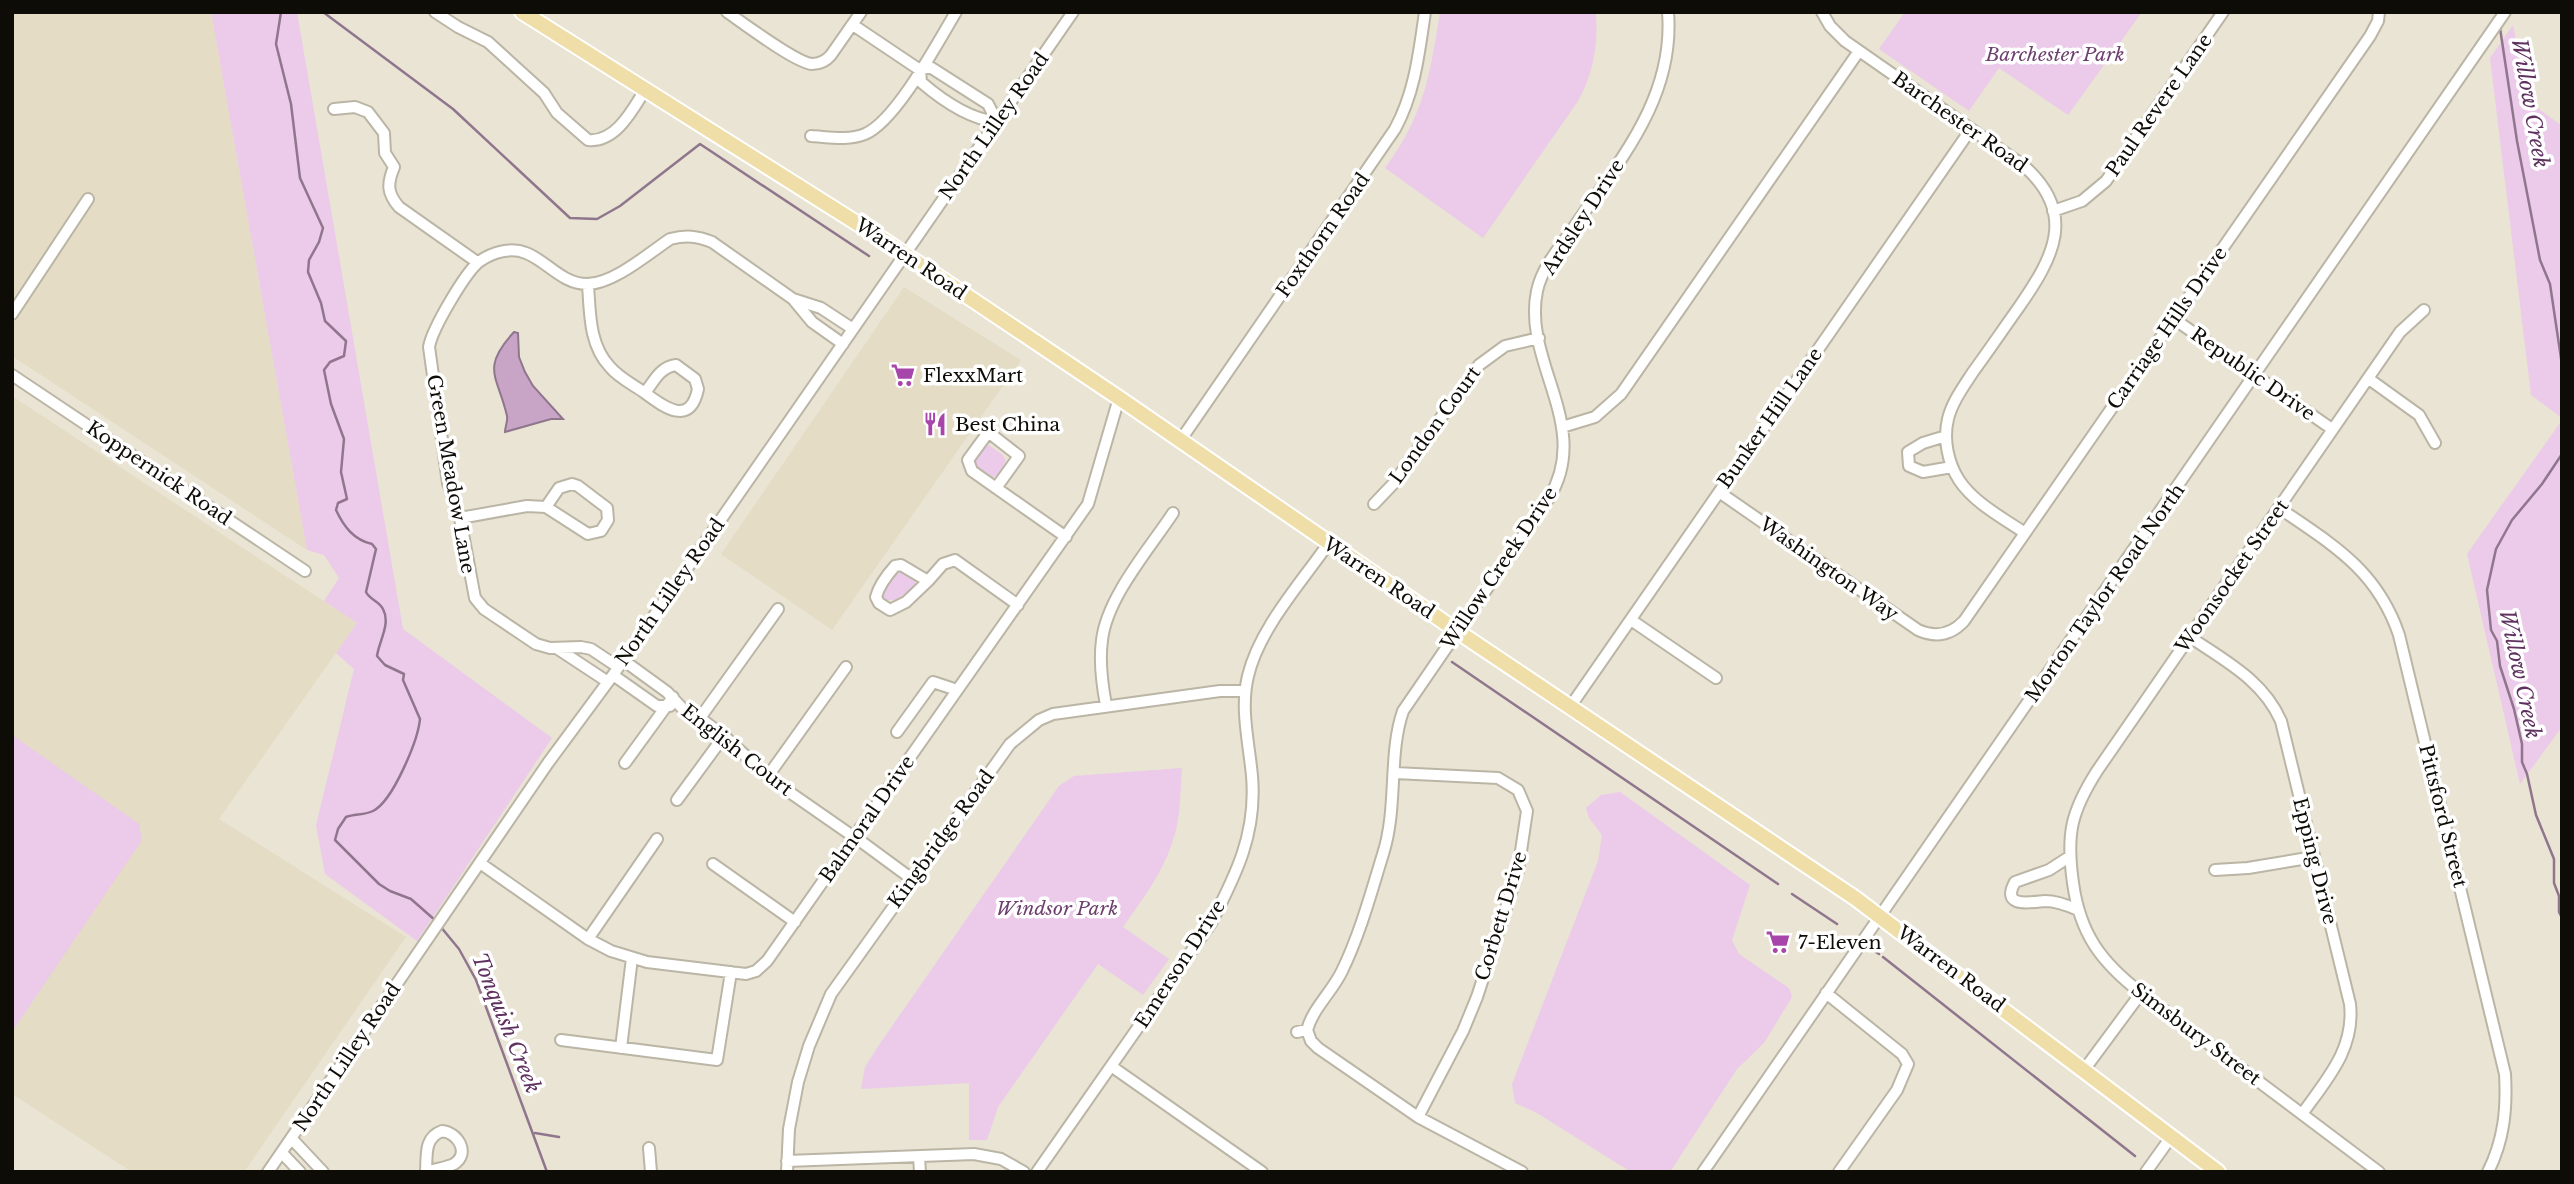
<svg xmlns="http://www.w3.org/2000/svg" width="2574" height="1184" viewBox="0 0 2574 1184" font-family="'Libre Baskerville',serif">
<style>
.built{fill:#e4dcc4}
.green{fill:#ebcaea}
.water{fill:#c8a4c7;stroke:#90768d;stroke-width:2}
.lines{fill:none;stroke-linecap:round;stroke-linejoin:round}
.stream{stroke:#90768d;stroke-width:2.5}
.minor-casing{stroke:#bab5a5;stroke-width:14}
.major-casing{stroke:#fff;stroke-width:18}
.minor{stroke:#fff;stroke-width:10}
.major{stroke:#efdea7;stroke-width:14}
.labels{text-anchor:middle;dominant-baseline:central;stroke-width:7;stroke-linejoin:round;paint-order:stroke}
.park-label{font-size:19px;font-style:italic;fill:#6d3f6e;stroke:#fff}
.street-label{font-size:19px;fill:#0e0c07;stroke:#fff}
.poi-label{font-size:19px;fill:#0e0c07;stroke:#fff;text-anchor:start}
.water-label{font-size:21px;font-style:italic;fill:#5f3260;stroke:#fff}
</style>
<rect width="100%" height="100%" fill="#eae4d4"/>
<!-- built -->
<path class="built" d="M12 12H211L307 550 12 356Z
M904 287 1021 360 832 630 721 554Z
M12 396 357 623 219 819 406 937 244 1172H132L12 1094Z"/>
<!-- green -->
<path class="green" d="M211 12H297L403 629 552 738 417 941 325 874 316 825 354 669 336 653 357 623 324 601 339 578 324 555 307 550Z
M1440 12H1596C1598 45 1594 72 1578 101L1483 238 1385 168C1424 115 1430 76 1440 12Z
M1905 12H2142L2068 115 1999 68 1969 111 1879 49Z
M2513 25 2527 100 2562 126V418L2531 395 2490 58Z
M2562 420V727L2520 784 2467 554Z
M989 445 1003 455 1006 461 999 474 993 477 977 467 975 461 983 448Z
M900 570 915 577V587L895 600H885C878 590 890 574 900 570Z
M12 735 139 824 142 840 12 1032Z
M1182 768C1180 793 1181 820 1172 843 1162 874 1142 900 1123 927L1169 959 1143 995 1098 964 998 1107 987 1140H969V1083L861 1089 865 1067 881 1042 1059 786 1074 776Z
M1620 792 1750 885 1732 940 1739 954 1789 988 1792 997 1764 1043 1737 1069 1670 1172H1631L1537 1113 1515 1103 1512 1084 1598 861 1602 835 1589 818 1586 808 1601 795Z"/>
<!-- water -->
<path class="water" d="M514 332 518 333 519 357 525 372 533 386 563 419H551L505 432C505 427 508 421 507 416 498 376 480 369 514 332Z"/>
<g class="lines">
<!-- stream -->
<path class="stream" d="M281 12 276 44 291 104 300 178 323 228 319 242 309 260 308 272 321 303 325 321 346 341 344 356 330 362 324 370 331 404 344 439 341 472 347 499 338 503 336 510C344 527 354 540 372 544L376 549 366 592C370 600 379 601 383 609 391 624 379 641 377 656L385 665 404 674 403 680 420 719C418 740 393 801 373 811 365 815 355 814 346 817L338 829 335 840 379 884 390 891 411 899 436 921
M323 12 453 109 570 218 597 219 620 206 700 144 869 256
M2500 28 2517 141 2540 260 2550 284 2562 365
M2562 454 2542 484 2512 520 2496 549 2487 590 2491 630 2497 641 2500 666 2514 709 2522 744V762L2527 774 2536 815 2554 859V883L2559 896V912L2562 918
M1452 662 1778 884
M1792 894 1837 924
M440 926 459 949 476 980 547 1172
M1876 952 1879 954
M1883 957 2135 1156
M535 1133 559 1137"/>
<!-- minor casing -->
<g class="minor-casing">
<path id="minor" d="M435 12 458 27 488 42 544 93 557 113 588 140C616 143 633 109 645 90
M727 12C743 23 796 63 812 64 820 64 826 61 831 55L861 12
M1822 12 1830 26 1845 41 2024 166C2078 214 2053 258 2019 307 2004 328 1989 350 1973 372 1964 386 1952 402 1948 419 1943 439 1948 463 1959 480 1974 503 2003 518 2025 533
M853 25 920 70 930 67 988 104 997 122
M920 70 921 82C943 101 969 119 997 122
M334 109 355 107 368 112 384 133 385 153 394 167C387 184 387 193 399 207L477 262
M811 136C829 137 848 141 865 134 896 121 938 42 956 12
M2053 211 2082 201 2106 181 2223 12
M588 284C590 313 589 345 610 367 619 378 634 385 645 393
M793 299 821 308 853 329
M12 314 88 199
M2174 319 2332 429
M676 365 695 379 698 389C690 427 664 407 645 393 654 381 660 367 676 365Z
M12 375 305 571
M2369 379 2419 415 2435 443
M1562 427 1595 417 1621 394 1859 51
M1946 436 1923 443 1908 452 1909 466 1923 472 1952 467
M1180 441 1395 129C1415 92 1419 53 1425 12
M572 484 578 486 607 508 608 520 601 531 588 534 546 507 559 488Z
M996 488 1019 456 992 435 987 434 968 460 972 471 1066 537
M1719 492 1918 630C1936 638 1951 635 1964 621L2370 36 2378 21 2379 12
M1374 504 1393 484 1479 365 1505 346 1539 338
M2279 508C2333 545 2377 570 2399 635L2505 1074C2507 1109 2504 1140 2488 1172
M460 518 527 506 546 507
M901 565 928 581 906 602 890 610 879 603 876 597C879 585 887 575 895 566Z
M928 581 943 564 955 560 1018 605
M1631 620 1716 678
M2190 637C2225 661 2263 680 2281 721L2350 1004C2355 1049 2327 1079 2302 1114
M558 649 608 682
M623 660 667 692 683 709 700 718 724 736 772 780 854 837
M618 667 591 649 581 647 550 648 536 644 484 609 475 598 460 518 448 483 429 347C432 329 466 271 480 261 493 252 511 247 526 253 547 261 562 284 587 284 613 284 648 254 670 239 686 235 697 236 712 242L793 299 812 322 843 344
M613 675 657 706H670
M1106 705C1102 684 1099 662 1102 640 1107 597 1150 548 1173 513
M1570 707 1971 129
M700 718 778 609
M897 732 933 682 957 690
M625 763 673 697
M1395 773 1498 778 1518 790 1527 811 1518 871 1477 997 1463 1031 1418 1117
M768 776 846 667
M677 800 724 736
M859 840 912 879
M2069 857 2049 870 2015 882C2000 909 2032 902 2045 901 2057 901 2067 905 2078 910
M480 863 588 939 611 951 647 962 746 974 756 971 767 961 1088 504 1119 398
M713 864 795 922
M2215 870 2248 868 2314 857
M588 939 657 839
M1826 993 1902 1054 1908 1064 1897 1090 1839 1172
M1307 1030 1311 1041 1318 1048 1418 1117 1522 1172
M1297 1032 1307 1030C1313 1008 1332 992 1342 971 1360 934 1371 893 1383 854 1398 807 1388 754 1403 711L1549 498C1593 426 1522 362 1537 291 1542 267 1560 247 1574 227 1619 161 1675 98 1668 12
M561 1040 717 1060 731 972
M621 1048 632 958
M1111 1066 1262 1172
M2084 1070 2141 993
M442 1131C457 1132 471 1153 454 1164 446 1168 434 1169 426 1172 427 1154 424 1138 442 1131Z
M292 1139 323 1172
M649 1148 651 1172
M282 1153 300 1172
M919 1157 920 1172
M787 1161 974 1154 1001 1159 1024 1172
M268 1172 548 763 613 675 1073 12
M787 1172 789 1129 798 1082 809 1046 831 994 1010 744 1039 720 1053 714 1220 691H1245
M1037 1172 1211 923C1236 875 1257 833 1252 776 1249 743 1240 709 1248 676 1259 629 1301 583 1328 544
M1703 1172 2505 12
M2146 1172 2171 1137
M2379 1172 2141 993C2101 962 2080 934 2073 883 2066 834 2071 812 2097 771L2400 332 2424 310"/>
</g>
<!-- major casing -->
<g class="major-casing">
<path id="major" d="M522 12 882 239 1119 398 1457 631 1855 898 2218 1172"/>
</g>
<!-- minor -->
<use href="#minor" class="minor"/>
<!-- major -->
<use href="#major" class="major"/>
</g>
<!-- icons -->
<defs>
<g id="supermarket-bare" transform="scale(1.89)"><path d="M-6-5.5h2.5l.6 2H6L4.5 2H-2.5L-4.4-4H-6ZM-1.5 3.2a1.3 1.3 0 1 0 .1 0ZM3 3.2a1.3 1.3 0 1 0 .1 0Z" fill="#a845ab" stroke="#fff" stroke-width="2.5" paint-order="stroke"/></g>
<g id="restaurant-bare" transform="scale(1.89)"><path d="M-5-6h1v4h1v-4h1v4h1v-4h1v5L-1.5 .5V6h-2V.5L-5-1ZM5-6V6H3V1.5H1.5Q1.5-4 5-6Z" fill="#a845ab" stroke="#fff" stroke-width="2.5" paint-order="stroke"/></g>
</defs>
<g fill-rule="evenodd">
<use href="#supermarket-bare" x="903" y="375"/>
<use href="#restaurant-bare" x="935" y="424"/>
<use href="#supermarket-bare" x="1778" y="942"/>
</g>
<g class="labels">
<!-- park labels -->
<g class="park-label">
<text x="2055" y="54">Barchester Park</text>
<text x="1057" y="908">Windsor Park</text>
</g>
<!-- street labels -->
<g class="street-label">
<text transform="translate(2159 105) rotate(-55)">Paul Revere Lane</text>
<text transform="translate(1960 122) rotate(35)">Barchester Road</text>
<text transform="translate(994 126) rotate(-55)">North Lilley Road</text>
<text transform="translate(1583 217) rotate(-57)">Ardsley Drive</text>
<text transform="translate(1323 235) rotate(-55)">Foxthorn Road</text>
<text transform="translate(911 259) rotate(34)">Warren Road</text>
<text transform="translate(2167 328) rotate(-55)">Carriage Hills Drive</text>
<text transform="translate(2253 374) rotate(35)">Republic Drive</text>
<text transform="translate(1770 418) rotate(-55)">Bunker Hill Lane</text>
<text transform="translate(1435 425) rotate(-54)">London Court</text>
<text transform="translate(159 473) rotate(34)">Koppernick Road</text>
<text transform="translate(451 474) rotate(80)">Green Meadow Lane</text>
<text transform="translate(1499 568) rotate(-56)">Willow Creek Drive</text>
<text transform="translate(1829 569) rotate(35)">Washington Way</text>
<text transform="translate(2232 576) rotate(-55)">Woonsocket Street</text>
<text transform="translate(1379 578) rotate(34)">Warren Road</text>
<text transform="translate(670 592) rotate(-55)">North Lilley Road</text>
<text transform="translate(2105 593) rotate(-55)">Morton Taylor Road North</text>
<text transform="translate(737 750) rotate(38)">English Court</text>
<text transform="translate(2443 816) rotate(76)">Pittsford Street</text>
<text transform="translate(867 819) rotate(-55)">Balmoral Drive</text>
<text transform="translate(941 839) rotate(-54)">Kingbridge Road</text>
<text transform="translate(2315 861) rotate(76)">Epping Drive</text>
<text transform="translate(1501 916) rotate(-73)">Corbett Drive</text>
<text transform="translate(1180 964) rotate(-57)">Emerson Drive</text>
<text transform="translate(1951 969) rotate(37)">Warren Road</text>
<text transform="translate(2196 1034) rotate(37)">Simsbury Street</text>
<text transform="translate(347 1057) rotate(-56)">North Lilley Road</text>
</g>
<!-- poi labels -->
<g class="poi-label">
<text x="923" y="375">FlexxMart</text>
<text x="955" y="424">Best China</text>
<text x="1798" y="942">7-Eleven</text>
</g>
<!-- water labels -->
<g class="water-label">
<text transform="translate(2530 103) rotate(80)">Willow Creek</text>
<text transform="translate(2520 674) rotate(78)">Willow Creek</text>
<text transform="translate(506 1023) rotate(68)">Tonquish Creek</text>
</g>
</g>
<!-- border -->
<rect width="2574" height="1184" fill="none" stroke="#0e0c07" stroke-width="28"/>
</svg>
